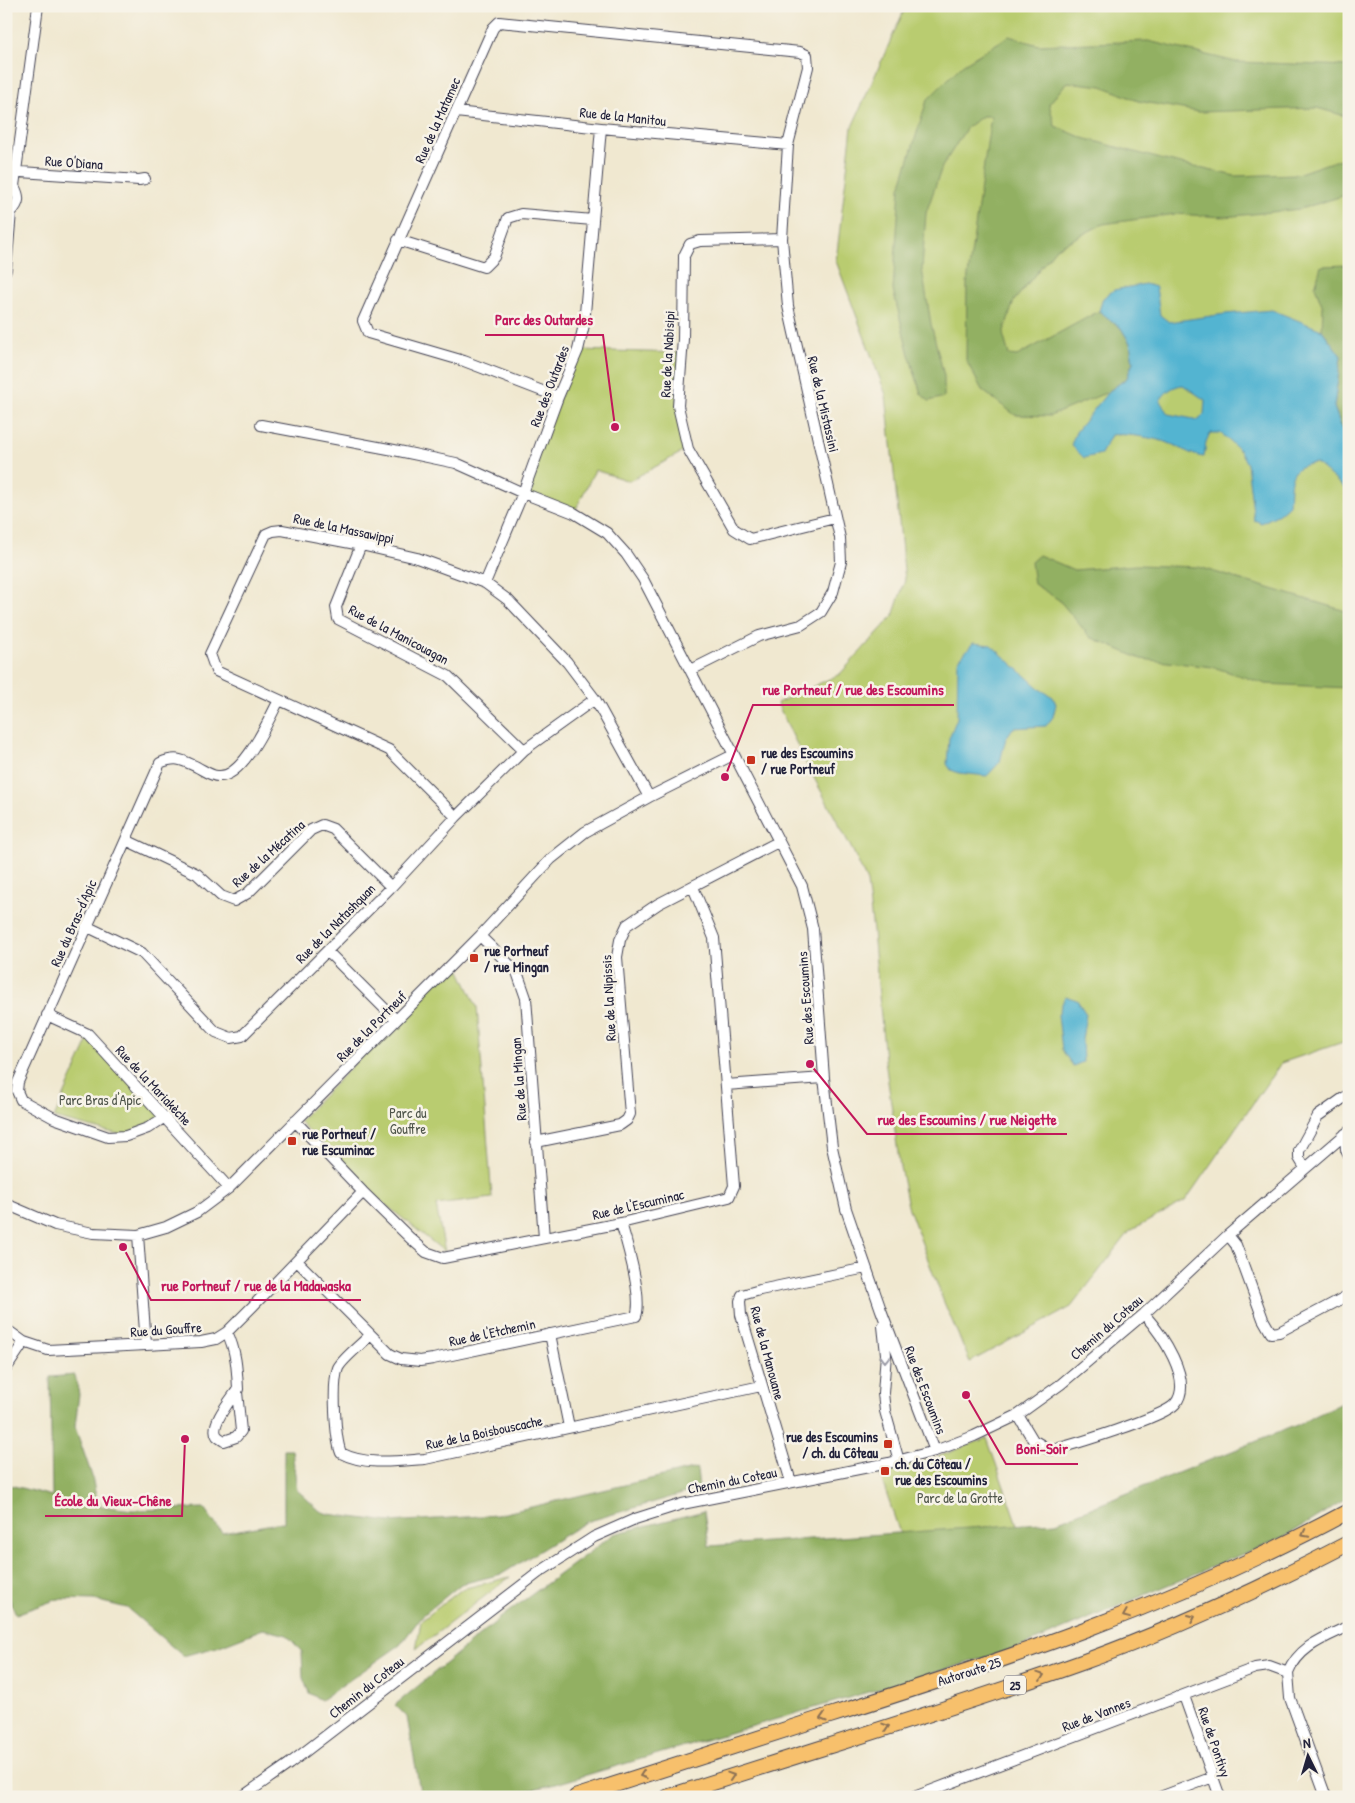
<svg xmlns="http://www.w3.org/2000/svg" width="1355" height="1803" viewBox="0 0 1355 1803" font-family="'Patrick Hand',sans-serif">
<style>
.green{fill:#b9cc6f;stroke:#6e7755}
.forest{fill:#92b062;stroke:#5a694e}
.water{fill:#53b4d1;stroke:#3a6b86;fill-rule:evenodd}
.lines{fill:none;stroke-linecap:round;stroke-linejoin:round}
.minor-casing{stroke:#414051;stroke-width:12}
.highway-casing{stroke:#414051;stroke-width:17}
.minor{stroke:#fff;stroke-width:10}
.highway{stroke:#f7c06c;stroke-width:15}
.oneway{stroke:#9c9ca7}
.oneway2{stroke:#8c7154}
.poi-dot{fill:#c8321e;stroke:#f7f3e8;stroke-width:2}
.labels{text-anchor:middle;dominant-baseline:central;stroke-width:5;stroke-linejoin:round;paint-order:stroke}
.shield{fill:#f7f3e8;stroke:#62616f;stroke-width:1}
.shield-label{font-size:12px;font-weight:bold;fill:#22223b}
.street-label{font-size:14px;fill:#22223b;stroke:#f7f3e8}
.poi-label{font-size:14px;font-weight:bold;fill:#22223b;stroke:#f7f3e8;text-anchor:start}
.park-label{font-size:14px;fill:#4f554b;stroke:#f7f3e8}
.leader{fill:none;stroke:#c2185b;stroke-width:2}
.callout-dot{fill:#c2185b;stroke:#f7f3e8;stroke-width:2}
.callout-label{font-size:15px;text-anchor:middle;font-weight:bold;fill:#c2185b;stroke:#f7f3e8;stroke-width:5;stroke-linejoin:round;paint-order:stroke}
</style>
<rect width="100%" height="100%" fill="#f7f3e8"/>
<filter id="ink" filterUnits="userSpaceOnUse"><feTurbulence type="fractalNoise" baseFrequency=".02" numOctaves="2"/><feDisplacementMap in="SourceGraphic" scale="10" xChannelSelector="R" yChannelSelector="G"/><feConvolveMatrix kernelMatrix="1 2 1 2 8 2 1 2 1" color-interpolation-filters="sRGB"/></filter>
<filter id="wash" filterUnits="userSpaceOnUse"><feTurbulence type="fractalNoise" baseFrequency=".0096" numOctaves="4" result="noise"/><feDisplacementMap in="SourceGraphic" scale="20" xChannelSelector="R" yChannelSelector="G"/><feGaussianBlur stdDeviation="1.12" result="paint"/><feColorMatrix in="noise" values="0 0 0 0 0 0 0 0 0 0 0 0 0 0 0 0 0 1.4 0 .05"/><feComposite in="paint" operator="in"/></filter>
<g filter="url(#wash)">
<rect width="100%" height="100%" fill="#f0e8d0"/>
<!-- green -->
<path class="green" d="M906 6H1349V1040L1281 1063 1185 1201 1130 1231 1071 1307 970 1362 943 1300 908 1206 900 1167 885 1060 873 931 867 882 854 853 804 759 777 703 840 674 893 616 905 580 886 395 836 261 852 127Z
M578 350 682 353 678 406 688 449 629 481 595 470 574 513 523 493Z
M455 960 477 1007 492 1198 436 1205 445 1252 367 1190 299 1121Z
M88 1034 165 1117 126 1136 54 1118 86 1046Z
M987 1438 1020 1533 904 1545 879 1472 935 1458Z
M510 1577 416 1649 421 1621 462 1589Z"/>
<!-- forest -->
<path class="forest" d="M1009 36 1038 45 1148 41 1236 62 1349 66V117L1317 108 1199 112 1138 101 1102 86 1067 82 1049 104 1055 126 1083 138 1168 161 1235 176 1297 174 1349 156V194L1300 209 1224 217 1176 214 1103 224 1056 248 1014 301 1003 334 1009 355 1017 356 1099 311 1121 328 1130 343 1133 361 1127 378 1108 392 1050 416 1015 415 982 390 966 360 967 283 991 116H983L967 127 942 167 926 213 922 269 931 324 944 376V397L929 401 921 394 908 351 893 290 900 188 927 100 962 65Z
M1349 265V439L1343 432 1334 407 1341 356 1322 330 1323 307 1315 287 1321 266Z
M1039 555 1074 570 1137 565 1198 567 1349 612V688L1266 684 1213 667 1141 659 1090 637 1059 600 1034 584 1031 562Z
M75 1375 79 1394 75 1427 92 1476 95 1492 101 1506 133 1510 204 1508 222 1533 284 1522V1450H292L297 1490 320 1511 328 1514 390 1522 497 1515 697 1468 699 1489 586 1522 502 1574 461 1584 422 1616 400 1645 321 1700 309 1693 303 1678 302 1652 287 1635 263 1629 217 1647 183 1656 127 1608 94 1600 58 1599 16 1614 8 1596H6V1484L52 1496 50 1377Z
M1349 1399V1497L1288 1535 1018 1648 556 1784 498 1797H421L407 1717 395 1705 504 1615 614 1534 704 1511 709 1546 1056 1522 1297 1425Z"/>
<!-- water -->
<path class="water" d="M1145 284 1156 287 1160 315 1169 322 1225 314 1272 310 1322 330 1341 356 1334 407 1343 432 1349 439V492L1316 463C1287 466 1291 480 1289 505L1279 514 1261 523 1254 520 1247 464 1240 451 1221 433H1210L1206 442 1204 457C1191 456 1181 447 1168 443 1155 438 1124 433 1111 435L1101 454 1084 458 1071 445 1076 432 1108 392 1127 378 1133 362 1130 343 1121 328 1099 311 1103 298 1114 290ZM1183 385 1205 400 1204 414 1199 420 1168 414 1160 401C1165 392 1173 386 1183 385Z
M973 643 991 645 1041 690 1053 697 1056 704 1053 717 1046 726 1013 728 1006 738 1000 762 987 776 959 773 951 770 947 764 949 738 957 718 958 661Z
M1065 996 1077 1000 1086 1014 1082 1040 1083 1062 1073 1066 1062 1050 1058 1015Z"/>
</g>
<g filter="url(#ink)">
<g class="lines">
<!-- minor casing -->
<g class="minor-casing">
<path id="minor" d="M456 112 601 128 788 145
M6 171 139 180 145 179
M11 212 7 206 8 192 14 186
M782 239 700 241 690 244 684 256 683 339 678 406 688 449 734 529 750 539 835 518
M398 240 484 267 494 257 508 218 521 214 593 220
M6 270 11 212C20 203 20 197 14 186L38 6
M558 397 464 361 368 333 363 321 493 28 499 22 800 52 807 55 808 67 788 145 782 239 788 306 840 538 841 562 833 592 821 612 801 625 759 636 691 670
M261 425 394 450 456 463 523 493 574 513 607 533 626 554 643 579 802 886 813 929 824 1078 832 1147 846 1209 881 1310 935 1451
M361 545 336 607 338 619 448 676 524 750
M485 583 523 493 558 397 578 350 584 325 601 128
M456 817 389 750 216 671 210 654 266 534 273 531 282 530 361 545 417 558 485 583 508 600 567 662 595 699 649 797
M126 840 197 874 221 896 234 901 248 893 311 830 322 825 333 829 391 887
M86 926 142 953 216 1032 231 1038 242 1036 391 887 456 817 524 750 595 699
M480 936 517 972 526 998 544 1238
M327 951 396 1020
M47 1015 88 1034 229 1188
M726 1085 824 1078
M165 1117 148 1128 126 1136 108 1137 54 1118 21 1100 17 1091 18 1082 160 763C177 756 182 760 197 767 203 770 211 776 218 776 243 779 269 719 279 700
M295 1121 363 1192 410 1238 426 1252 443 1258 621 1223 729 1197 734 1186 714 938 693 887
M1345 1134 1346 1150 1349 1156
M536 1142 620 1125 627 1120 630 1114 617 957 620 940 627 925 658 904 778 842
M1305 1168 1299 1158V1151L1318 1116 1349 1094
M6 1204 55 1225 93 1233 138 1235 166 1227 197 1212 229 1188 480 936 551 859 585 832 649 797 733 755
M138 1235 146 1345
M1228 1235 1236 1245 1263 1319 1271 1333 1279 1332 1349 1295
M297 1261 390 1354 401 1359 420 1361 433 1359 636 1316C643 1298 627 1243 621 1223
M883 1326 886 1354 883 1393 885 1411 899 1461
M6 1329 24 1342 48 1350 146 1345 201 1342 216 1339 227 1332 253 1306 363 1192
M227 1332C236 1351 237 1368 238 1389L237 1392 241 1431 236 1437 224 1441C221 1439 219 1438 217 1436 209 1425 232 1398 238 1389
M550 1334 569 1427
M370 1335C363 1343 342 1359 338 1368 332 1383 335 1438 341 1453 365 1466 398 1461 425 1459L761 1386
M6 1369 24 1342
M1018 1415 1033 1440 1050 1450C1070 1446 1164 1417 1175 1404 1195 1381 1160 1332 1144 1314
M791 1482 741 1315 740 1301 742 1295 760 1290 866 1268
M1288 1673 1290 1698 1326 1797
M1288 1673C1299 1646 1324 1638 1349 1626
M1184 1696 1220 1797
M242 1797 289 1764 538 1573 594 1537 635 1519 682 1504 889 1463 935 1451 974 1436 1018 1415 1061 1384 1144 1314 1228 1235 1349 1131
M914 1797 1255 1668 1269 1666 1288 1673
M1160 1797 1213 1777"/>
</g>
<!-- highway casing -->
<g class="highway-casing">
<path id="highway" d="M576 1797C659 1770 742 1743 825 1717 1006 1660 1181 1602 1349 1511
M668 1797C806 1752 946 1711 1083 1662 1174 1629 1263 1588 1349 1543"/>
</g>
<!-- minor -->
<use href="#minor" class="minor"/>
<!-- highway -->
<use href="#highway" class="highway"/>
</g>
<!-- one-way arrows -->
<defs><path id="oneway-chevron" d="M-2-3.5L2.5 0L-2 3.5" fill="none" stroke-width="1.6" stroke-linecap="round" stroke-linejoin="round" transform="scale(1.25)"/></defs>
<use class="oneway" href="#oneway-chevron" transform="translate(885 1359) rotate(91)"/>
<g class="oneway2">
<use href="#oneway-chevron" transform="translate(1305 1534) rotate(153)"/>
<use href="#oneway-chevron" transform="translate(1126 1615) rotate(158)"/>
<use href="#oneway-chevron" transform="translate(1192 1618) rotate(-23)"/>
<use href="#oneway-chevron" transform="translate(1041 1676) rotate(-19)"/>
<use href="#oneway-chevron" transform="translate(823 1718) rotate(163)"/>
<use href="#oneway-chevron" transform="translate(886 1727) rotate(-18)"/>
<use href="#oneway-chevron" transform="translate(643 1775) rotate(162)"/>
<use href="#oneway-chevron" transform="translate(731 1776) rotate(-18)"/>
</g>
</g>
<!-- markers -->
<g class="poi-dot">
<rect x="746" y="755" width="10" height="10" rx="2.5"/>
<rect x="469" y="953" width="10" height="10" rx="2.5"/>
<rect x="287" y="1136" width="10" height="10" rx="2.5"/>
<rect x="883" y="1439" width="10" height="10" rx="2.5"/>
<rect x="880" y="1466" width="10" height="10" rx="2.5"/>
</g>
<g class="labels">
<!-- shield labels -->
<rect class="shield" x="1004" y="1675.5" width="22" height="19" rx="4"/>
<g class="shield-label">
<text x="1015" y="1685">25</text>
</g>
<!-- street labels -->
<g class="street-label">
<text transform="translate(623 116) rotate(6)">Rue de la Manitou</text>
<text transform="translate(437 120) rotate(-66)">Rue de la Matamec</text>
<text transform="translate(74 162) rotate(4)">Rue O'Diana</text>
<text transform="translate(667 354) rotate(-87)">Rue de la Nabisipi</text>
<text transform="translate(549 386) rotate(-69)">Rue des Outardes</text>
<text transform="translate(824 404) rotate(77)">Rue de la Mistassini</text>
<text transform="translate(344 528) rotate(12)">Rue de la Massawippi</text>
<text transform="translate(399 634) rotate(28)">Rue de la Manicouagan</text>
<text transform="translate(268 853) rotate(-42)">Rue de la Mécatina</text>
<text transform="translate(73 923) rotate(-66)">Rue du Bras-d'Apic</text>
<text transform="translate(335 923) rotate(-45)">Rue de la Natashquan</text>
<text transform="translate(608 998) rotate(-93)">Rue de la Nipissis</text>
<text transform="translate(805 998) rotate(-94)">Rue des Escoumins</text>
<text transform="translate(371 1026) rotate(-45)">Rue de la Portneuf</text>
<text transform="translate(518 1079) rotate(-94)">Rue de la Mingan</text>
<text transform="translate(154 1085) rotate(47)">Rue de la Mariakèche</text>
<text transform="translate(638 1204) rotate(-13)">Rue de l'Escuminac</text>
<text transform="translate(1106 1327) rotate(-41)">Chemin du Coteau</text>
<text transform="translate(166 1329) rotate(-4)">Rue du Gouffre</text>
<text transform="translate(492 1332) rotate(-12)">Rue de l'Etchemin</text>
<text transform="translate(768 1353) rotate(75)">Rue de la Manouane</text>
<text transform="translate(926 1390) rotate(69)">Rue des Escoumins</text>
<text transform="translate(484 1432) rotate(-12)">Rue de la Boisbouscache</text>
<text transform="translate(732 1480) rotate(-11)">Chemin du Coteau</text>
<text transform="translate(969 1671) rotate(-18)">Autoroute 25</text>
<text transform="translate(366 1687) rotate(-38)">Chemin du Coteau</text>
<text transform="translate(1096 1714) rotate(-21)">Rue de Vannes</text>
<text transform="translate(1215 1742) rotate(71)">Rue de Pontivy</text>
</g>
<!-- poi labels -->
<g class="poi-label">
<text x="761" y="752">rue des Escoumins<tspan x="761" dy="16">/ rue Portneuf</tspan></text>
<text x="484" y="950">rue Portneuf<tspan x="484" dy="16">/ rue Mingan</tspan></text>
<text x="302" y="1133">rue Portneuf /<tspan x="302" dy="16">rue Escuminac</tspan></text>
<text x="878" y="1436" text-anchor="end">rue des Escoumins<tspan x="878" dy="16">/ ch. du Côteau</tspan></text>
<text x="895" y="1463">ch. du Côteau /<tspan x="895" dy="16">rue des Escoumins</tspan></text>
</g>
<!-- park labels -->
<g class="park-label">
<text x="100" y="1099">Parc Bras d'Apic</text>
<text x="408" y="1112">Parc du<tspan x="408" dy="16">Gouffre</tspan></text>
<text x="960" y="1497">Parc de la Grotte</text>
</g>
</g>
<!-- callouts -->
<path class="leader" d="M615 427L603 335H485M725 777L753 705H954M810 1064L867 1134H1067M123 1247L151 1300H361M966 1395L1006 1464H1078M185 1439L182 1516H45"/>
<g class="callout-dot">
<circle cx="615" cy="427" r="5"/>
<circle cx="725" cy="777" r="5"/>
<circle cx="810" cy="1064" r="5"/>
<circle cx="123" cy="1247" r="5"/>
<circle cx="966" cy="1395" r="5"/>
<circle cx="185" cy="1439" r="5"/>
</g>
<g class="callout-label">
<text x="544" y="325">Parc des Outardes</text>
<text x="853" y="695">rue Portneuf / rue des Escoumins</text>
<text x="967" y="1125">rue des Escoumins / rue Neigette</text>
<text x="256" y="1291">rue Portneuf / rue de la Madawaska</text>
<text x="1042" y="1454">Boni-Soir</text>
<text x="113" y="1506">École du Vieux-Chêne</text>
</g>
<!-- margin -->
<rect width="1355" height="1803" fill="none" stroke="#f7f3e8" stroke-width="25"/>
<!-- north arrow -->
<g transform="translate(1308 1756) rotate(355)" stroke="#f7f3e8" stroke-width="4" paint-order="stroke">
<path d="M0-4L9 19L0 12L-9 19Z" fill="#22223b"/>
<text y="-8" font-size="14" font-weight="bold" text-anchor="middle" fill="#22223b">N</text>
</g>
</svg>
